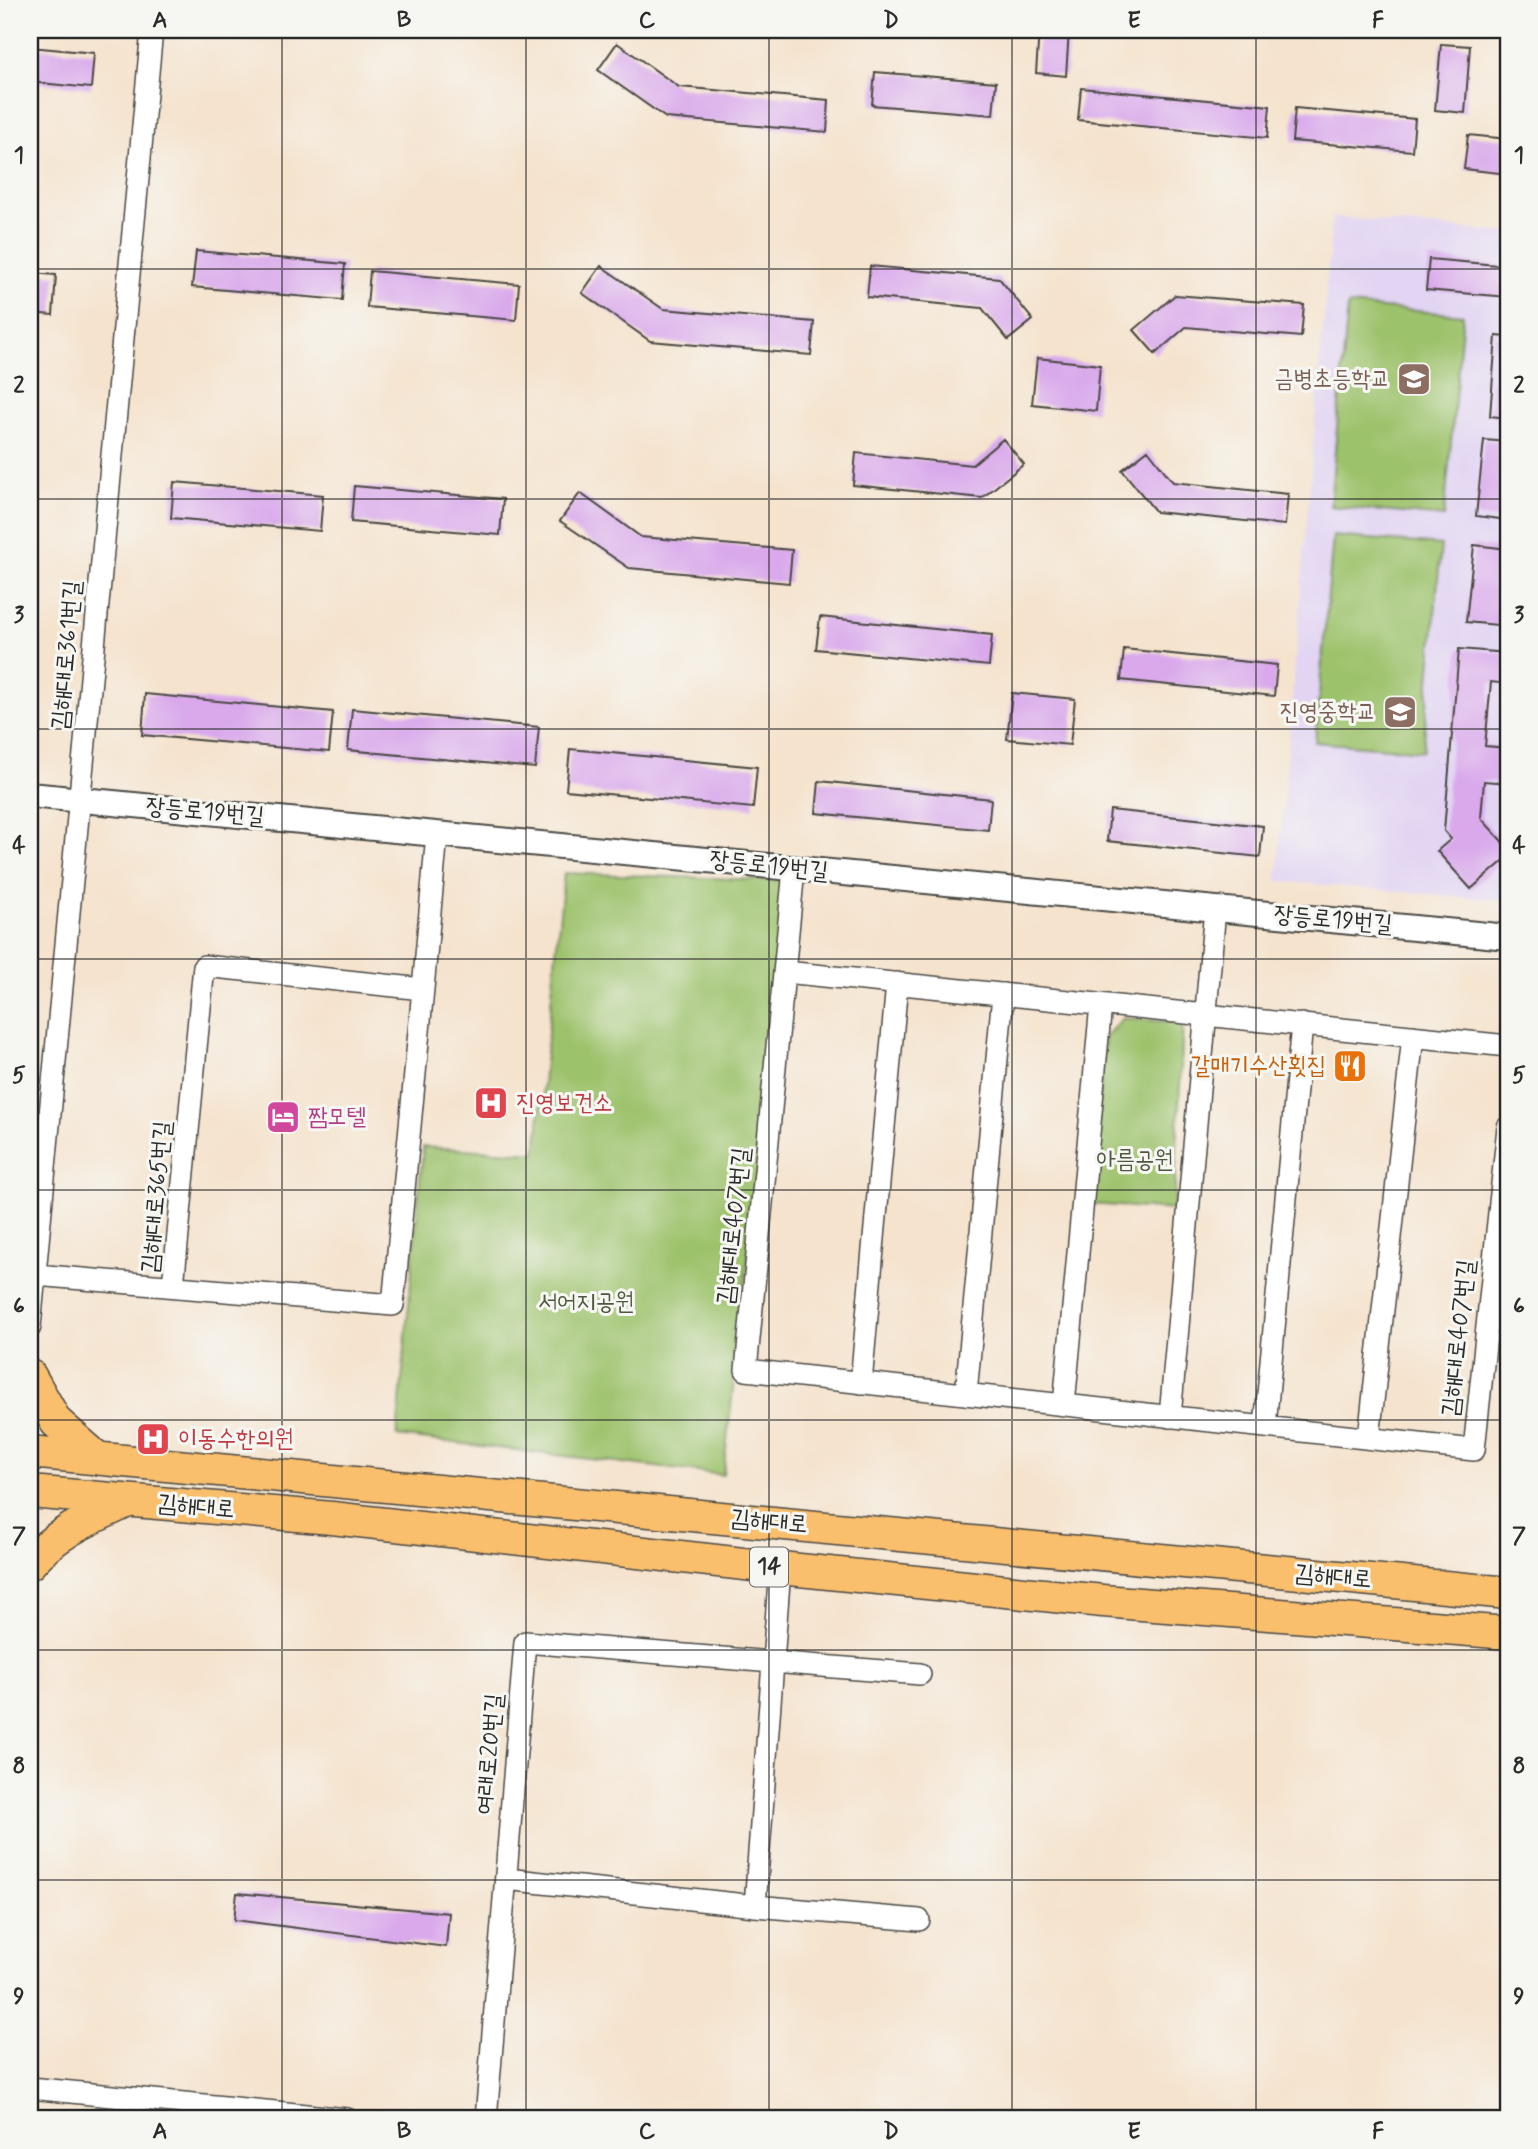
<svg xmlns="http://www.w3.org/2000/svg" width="1538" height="2149" viewBox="0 0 1538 2149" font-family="Mynerve,'Poor Story',sans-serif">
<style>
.built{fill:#e2d4f3}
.green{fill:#9dc26c;stroke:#64764c;stroke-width:2}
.building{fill:#d9a9eb}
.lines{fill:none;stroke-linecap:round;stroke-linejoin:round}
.minor-casing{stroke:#494743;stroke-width:24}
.tertiary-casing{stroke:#494743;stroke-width:28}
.primary-casing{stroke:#494743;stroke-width:35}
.minor{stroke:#fff;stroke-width:21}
.tertiary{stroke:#fff;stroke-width:24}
.primary{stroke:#f9bf6d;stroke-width:32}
.grid{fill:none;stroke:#2b2b2b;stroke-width:2;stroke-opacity:0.55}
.labels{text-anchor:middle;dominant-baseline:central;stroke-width:6;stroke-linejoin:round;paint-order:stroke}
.shield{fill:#f6f6f2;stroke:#686867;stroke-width:2}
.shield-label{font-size:23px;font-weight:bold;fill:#2b2b2b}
.education-label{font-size:24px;fill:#785e54;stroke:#f6f6f2;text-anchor:end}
.street-label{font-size:24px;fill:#2b2b2b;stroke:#f6f6f2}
.food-label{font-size:24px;fill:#c56008;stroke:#f6f6f2;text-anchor:end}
.health-label{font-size:24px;fill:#be3a42;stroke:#f6f6f2;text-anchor:start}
.hotel-label{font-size:24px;fill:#b23c85;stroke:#f6f6f2;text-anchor:start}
.park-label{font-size:24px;fill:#4d583e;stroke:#f6f6f2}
.neatline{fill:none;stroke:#2b2b2b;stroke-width:2.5}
.grid-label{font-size:23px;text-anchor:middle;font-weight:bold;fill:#2b2b2b}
</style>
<rect width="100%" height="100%" fill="#f6f6f2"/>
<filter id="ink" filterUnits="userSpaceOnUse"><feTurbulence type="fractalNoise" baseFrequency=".0143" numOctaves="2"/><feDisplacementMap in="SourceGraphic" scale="14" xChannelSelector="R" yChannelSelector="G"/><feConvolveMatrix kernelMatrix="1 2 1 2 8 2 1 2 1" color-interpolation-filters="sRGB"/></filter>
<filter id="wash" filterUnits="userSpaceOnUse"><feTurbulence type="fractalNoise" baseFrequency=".00686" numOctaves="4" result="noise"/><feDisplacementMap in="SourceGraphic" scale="28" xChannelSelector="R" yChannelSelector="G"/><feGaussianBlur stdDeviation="1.57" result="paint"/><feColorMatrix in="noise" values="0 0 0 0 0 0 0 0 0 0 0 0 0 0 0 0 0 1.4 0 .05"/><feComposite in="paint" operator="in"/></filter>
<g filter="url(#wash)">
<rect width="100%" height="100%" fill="#f5e3cd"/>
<!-- built -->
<path class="built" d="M1332 217 1508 233V901L1277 881Z"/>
<!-- green -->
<path class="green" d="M1348 305 1463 315 1444 517 1330 506Z
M1333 536 1441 545 1423 751 1315 742Z
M564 873 792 881 723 1475 397 1436 423 1147 536 1153Z
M1123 1018 1183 1023 1174 1210 1090 1204 1105 1037Z"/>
<g id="blocks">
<!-- building -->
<path class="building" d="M1039 30H1069L1066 76 1036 73Z
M617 43 679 87 829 100 827 132 666 118 598 70Z
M1441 44 1470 46 1465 113 1435 110Z
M30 47 94 53 91 88 30 82Z
M875 72 996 82 993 115 872 105Z
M1081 88 1270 106 1267 138 1078 120Z
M1295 108 1415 119 1412 151 1292 141Z
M1468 135 1508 139V174L1464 169Z
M196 251 345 264 342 300 192 287Z
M1429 259 1508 266V297L1426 290Z
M601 266 663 309 814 322 811 355 650 341 582 293Z
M870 266 999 278 1033 320 1008 340 982 308 867 297Z
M370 271 519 284 516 320 367 307Z
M30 273 56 275 53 315 30 313Z
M1175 295 1304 305 1301 337 1186 327 1155 354 1134 330Z
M1496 336 1508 337V418L1490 416Z
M1037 358 1100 365 1096 411 1032 404Z
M1003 439 1024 464 982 498 853 485 856 453 972 465Z
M1484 440 1508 442V520L1476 516Z
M1148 450 1173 482 1288 494 1285 525 1156 512 1122 470Z
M174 482 323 495 320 531 171 518Z
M354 486 503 499 500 535 351 522Z
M580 493 641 537 792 550 789 583 629 568 560 521Z
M30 496H36L32 536 30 535Z
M1474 545 1508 549V626L1466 622Z
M820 617 992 635 989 666 816 649Z
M1124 649 1277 665 1274 696 1121 680Z
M1459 649 1508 653V684L1491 682 1485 746 1508 748V783L1484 781 1481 818 1508 848V857L1471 889 1437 851 1451 839 1444 831Z
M1012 693 1075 699 1070 745 1007 739Z
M145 694 333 712 329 752 142 735Z
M352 709 539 727 535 768 348 750Z
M570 749 757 767 753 808 566 790Z
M819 781 991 799 988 830 816 813Z
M1110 810 1263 826 1260 857 1107 841Z
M237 1893 449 1913 446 1947 234 1920Z"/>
</g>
</g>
<g filter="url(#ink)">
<use href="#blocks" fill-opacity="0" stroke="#494743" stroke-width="2"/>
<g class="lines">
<!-- minor casing -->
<g class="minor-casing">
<path id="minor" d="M794 869 746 1370 1474 1450 1508 1127
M785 972 1508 1046
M423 989 437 834
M35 1275 393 1305 423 989 204 966 173 1286
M30 1327 152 30
M861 1383 897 983
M966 1394 1003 994
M1064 1405 1101 1004
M1170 1417 1215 909
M1265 1427 1302 1024
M1369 1438 1413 1036
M506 1879 755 1906 919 1920
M755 1906 780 1568
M30 2088 347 2119
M486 2119 525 1642 920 1674"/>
</g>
<!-- tertiary casing -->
<g class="tertiary-casing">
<path id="tertiary" d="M30 795 1508 937"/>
</g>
<!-- primary casing -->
<g class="primary-casing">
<path id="primary" d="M30 1376 56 1422 97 1458
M30 1452 1508 1593
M30 1492 332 1518 780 1568 1103 1601 1508 1633
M30 1563C56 1532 92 1518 128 1501"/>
</g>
<!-- minor -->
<use href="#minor" class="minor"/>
<!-- tertiary -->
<use href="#tertiary" class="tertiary"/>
<!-- primary -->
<use href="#primary" class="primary"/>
</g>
</g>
<!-- grid -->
<path class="grid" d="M282 30V2119M526 30V2119M769 30V2119M1012 30V2119M1256 30V2119M30 269H1508M30 499H1508M30 729H1508M30 959H1508M30 1190H1508M30 1420H1508M30 1650H1508M30 1880H1508"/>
<!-- icons -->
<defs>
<g id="school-square" transform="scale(1.75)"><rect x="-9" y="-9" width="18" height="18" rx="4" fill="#8d6e63" stroke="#f6f6f2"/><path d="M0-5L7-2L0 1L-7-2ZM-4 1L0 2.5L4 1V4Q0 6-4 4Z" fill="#fff"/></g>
<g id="restaurant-square" transform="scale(1.75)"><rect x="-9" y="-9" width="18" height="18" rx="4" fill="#e8710a" stroke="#f6f6f2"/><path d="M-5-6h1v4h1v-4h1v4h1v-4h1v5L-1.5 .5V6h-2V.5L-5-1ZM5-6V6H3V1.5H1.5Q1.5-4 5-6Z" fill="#fff"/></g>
<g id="hospital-square" transform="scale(1.75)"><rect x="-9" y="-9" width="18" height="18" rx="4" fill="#e0444e" stroke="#f6f6f2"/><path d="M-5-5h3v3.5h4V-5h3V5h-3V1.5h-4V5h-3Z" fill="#fff"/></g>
<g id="hotel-square" transform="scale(1.75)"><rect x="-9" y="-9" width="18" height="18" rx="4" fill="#d1479c" stroke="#f6f6f2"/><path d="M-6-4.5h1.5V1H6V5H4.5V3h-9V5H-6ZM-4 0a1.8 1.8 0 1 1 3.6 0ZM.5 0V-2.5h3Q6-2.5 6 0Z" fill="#fff"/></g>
</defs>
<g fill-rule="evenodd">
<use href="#school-square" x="1414" y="379"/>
<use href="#school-square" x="1400" y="712"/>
<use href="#restaurant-square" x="1350" y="1066"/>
<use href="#hospital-square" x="491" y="1103"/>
<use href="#hotel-square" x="283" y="1117"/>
<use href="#hospital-square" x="153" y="1439"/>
</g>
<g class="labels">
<!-- shield labels -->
<rect class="shield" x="750" y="1547.5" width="38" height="39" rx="5"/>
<g class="shield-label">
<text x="769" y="1567">14</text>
</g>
<!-- education labels -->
<g class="education-label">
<text x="1390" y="379">금병초등학교</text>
<text x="1376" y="712">진영중학교</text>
</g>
<!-- street labels -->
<g class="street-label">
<text transform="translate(67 655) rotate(-85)">김해대로361번길</text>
<text transform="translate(205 812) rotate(5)">장등로19번길</text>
<text transform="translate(769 866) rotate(6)">장등로19번길</text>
<text transform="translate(1333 920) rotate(5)">장등로19번길</text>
<text transform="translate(157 1197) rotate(-85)">김해대로365번길</text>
<text transform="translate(734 1226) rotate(-84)">김해대로407번길</text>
<text transform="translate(1459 1338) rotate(-84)">김해대로407번길</text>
<text transform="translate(196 1507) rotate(5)">김해대로</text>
<text transform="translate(769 1522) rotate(5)">김해대로</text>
<text transform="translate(1333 1577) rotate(5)">김해대로</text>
<text transform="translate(490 1754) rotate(-85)">여래로20번길</text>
</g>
<!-- food labels -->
<g class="food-label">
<text x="1326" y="1066">갈매기수산횟집</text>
</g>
<!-- health labels -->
<g class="health-label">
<text x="516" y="1103">진영보건소</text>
<text x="178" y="1439">이동수한의원</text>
</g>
<!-- hotel labels -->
<g class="hotel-label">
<text x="308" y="1117">짬모텔</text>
</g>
<!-- park labels -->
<g class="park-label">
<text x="1135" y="1160">아름공원</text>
<text x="586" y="1302">서어지공원</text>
</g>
</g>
<!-- margin -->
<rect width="1538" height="2149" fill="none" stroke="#f6f6f2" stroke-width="77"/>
<rect x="38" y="38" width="1462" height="2072" class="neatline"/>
<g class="grid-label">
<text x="160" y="27">A</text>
<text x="404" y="27">B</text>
<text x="647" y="27">C</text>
<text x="891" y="27">D</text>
<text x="1134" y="27">E</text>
<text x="1378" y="27">F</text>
<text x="19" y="162">1</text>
<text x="1519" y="162">1</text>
<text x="19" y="392">2</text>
<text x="1519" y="392">2</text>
<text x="19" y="622">3</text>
<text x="1519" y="622">3</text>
<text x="19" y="852">4</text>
<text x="1519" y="852">4</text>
<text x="19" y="1082">5</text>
<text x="1519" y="1082">5</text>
<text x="19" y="1313">6</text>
<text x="1519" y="1313">6</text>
<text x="19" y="1543">7</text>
<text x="1519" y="1543">7</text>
<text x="19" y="1773">8</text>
<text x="1519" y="1773">8</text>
<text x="19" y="2003">9</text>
<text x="1519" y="2003">9</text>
<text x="160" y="2138">A</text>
<text x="404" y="2138">B</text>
<text x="647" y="2138">C</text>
<text x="891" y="2138">D</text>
<text x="1134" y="2138">E</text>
<text x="1378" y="2138">F</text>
</g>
</svg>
